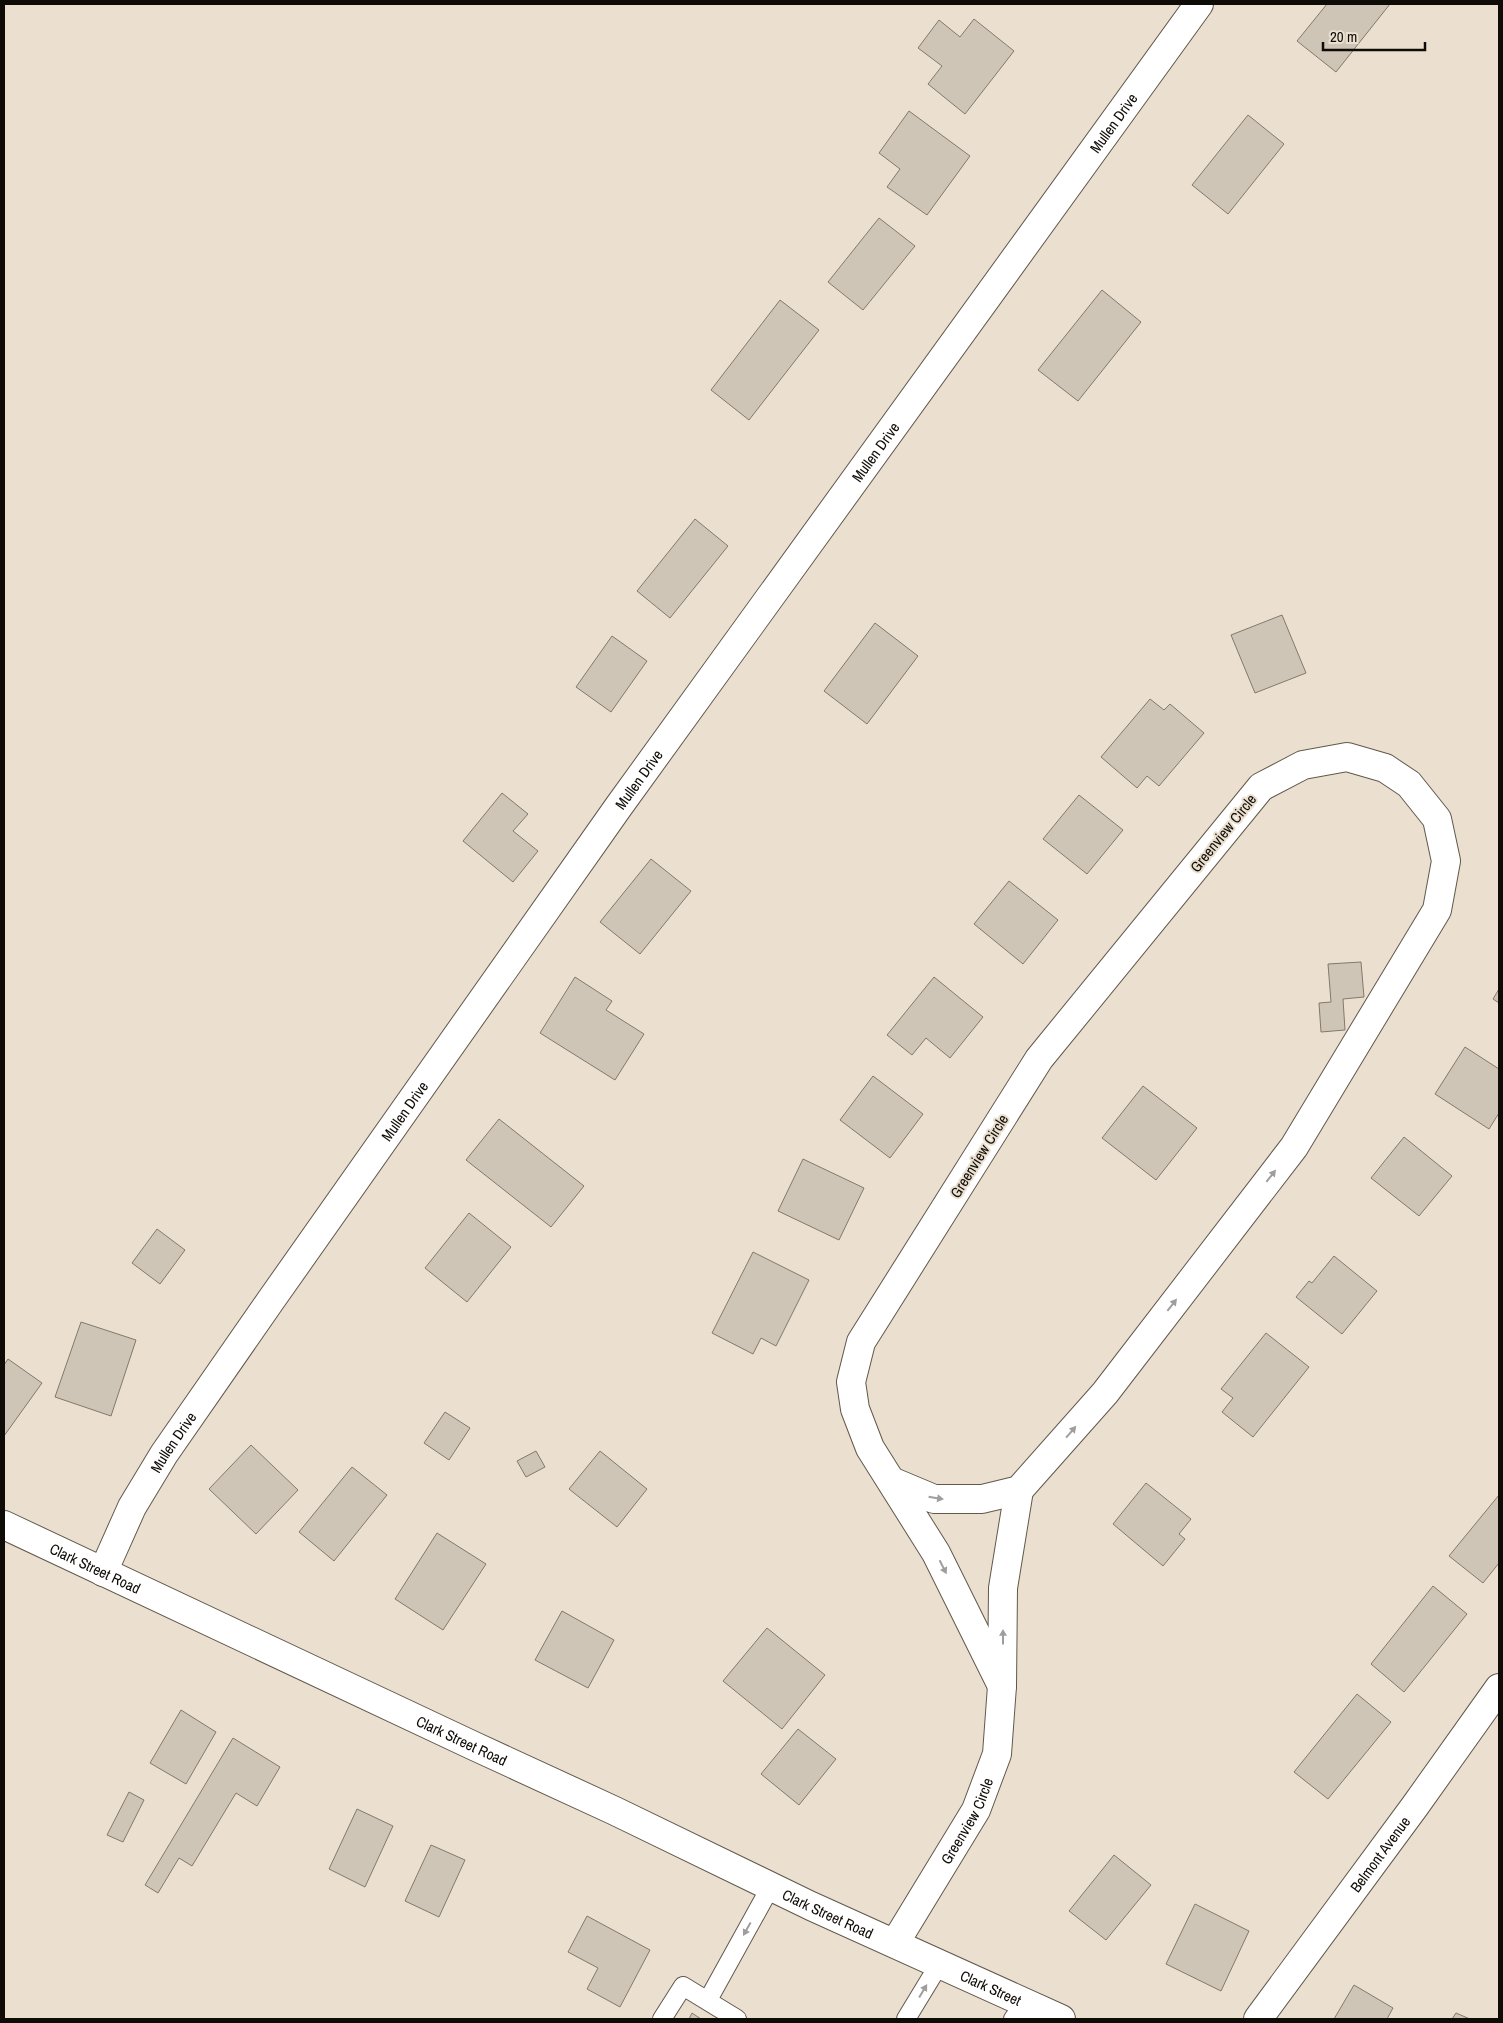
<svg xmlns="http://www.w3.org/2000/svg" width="1503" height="2023" viewBox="0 0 1503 2023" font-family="'Archivo Narrow',sans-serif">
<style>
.building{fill:#cfc5b6;stroke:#83796b}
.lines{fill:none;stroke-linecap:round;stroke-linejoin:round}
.service-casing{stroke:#61584b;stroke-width:20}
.minor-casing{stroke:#61584b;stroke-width:30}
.tertiary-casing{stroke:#61584b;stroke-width:30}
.service{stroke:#fff;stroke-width:18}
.minor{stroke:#fff;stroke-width:28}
.tertiary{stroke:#fff;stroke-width:28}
.oneway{fill:#9f9e9c}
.labels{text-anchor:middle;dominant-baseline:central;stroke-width:4;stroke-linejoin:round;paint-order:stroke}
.street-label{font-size:15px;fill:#0f0c07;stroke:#ebe0d0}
</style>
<rect width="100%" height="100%" fill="#ebe0d0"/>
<!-- building -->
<path class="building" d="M1327 4H1390L1336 72 1297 41Z
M974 19 1014 51 965 114 928 84 942 66 918 48 939 20 960 37Z
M909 111 970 156 927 215 887 187 900 169 879 153Z
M1248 115 1284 144 1228 214 1192 185Z
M879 218 915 246 863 310 828 282Z
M1102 290 1141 322 1078 401 1038 370Z
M780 300 819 330 749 420 711 390Z
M695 519 728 546 670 618 637 591Z
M1282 615 1306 673 1255 693 1231 635Z
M875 623 918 656 867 724 824 691Z
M612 636 647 661 611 712 576 687Z
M1150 699 1164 710 1170 704 1204 733 1159 786 1147 776 1137 788 1101 757Z
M502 793 528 814 513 831 538 851 513 882 463 841Z
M1079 795 1123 830 1087 874 1043 839Z
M651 859 691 891 640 954 600 922Z
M1009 881 1058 920 1023 964 974 924Z
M1361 962 1364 997 1343 999 1345 1030 1321 1032 1319 1003 1331 1002 1328 964Z
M575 977 612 1001 606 1010 644 1034 615 1080 540 1033Z
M934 977 983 1017 950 1058 926 1038 912 1055 887 1035Z
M1499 989V1003L1493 999Z
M1465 1047 1499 1069V1113L1489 1129 1435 1094Z
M873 1076 923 1114 890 1158 840 1120Z
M1143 1086 1197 1128 1156 1180 1102 1138Z
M499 1119 584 1186 551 1227 466 1160Z
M1404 1137 1452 1176 1419 1216 1371 1178Z
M803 1159 864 1188 839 1240 778 1211Z
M469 1213 511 1247 467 1302 425 1268Z
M157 1229 185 1250 160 1284 132 1263Z
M753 1252 809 1280 776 1346 761 1338 753 1354 712 1333Z
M1334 1256 1377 1291 1342 1334 1296 1297 1309 1281 1312 1283Z
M81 1322 136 1340 111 1416 55 1397Z
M1266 1333 1309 1367 1253 1437 1222 1412 1233 1398 1221 1389Z
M8 1359 42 1383 4 1436V1365Z
M445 1412 470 1428 449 1460 424 1443Z
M251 1445 298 1490 256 1534 209 1489Z
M536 1451 545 1467 526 1477 517 1461Z
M600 1451 647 1489 617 1527 569 1489Z
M352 1467 387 1495 334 1561 299 1532Z
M1146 1483 1191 1519 1179 1534 1185 1539 1163 1566 1113 1524Z
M1499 1495V1563L1483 1583 1449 1556Z
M437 1533 486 1564 443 1630 395 1599Z
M1433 1586 1467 1614 1404 1692 1371 1664Z
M562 1611 614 1640 588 1688 535 1660Z
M767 1628 825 1675 782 1729 723 1681Z
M1357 1694 1391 1722 1328 1799 1294 1772Z
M181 1710 216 1732 186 1784 150 1763Z
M798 1729 836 1759 799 1805 761 1774Z
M233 1738 280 1767 257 1806 236 1793 192 1866 179 1858 158 1893 145 1885Z
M129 1792 144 1800 123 1842 107 1835Z
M357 1809 393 1826 365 1887 329 1869Z
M431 1845 465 1860 439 1917 405 1901Z
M1114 1855 1151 1885 1106 1940 1069 1911Z
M1195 1904 1249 1931 1221 1991 1166 1964Z
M587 1916 650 1950 620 2007 587 1989 598 1968 568 1952Z
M1354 1985 1393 2008 1387 2019H1334Z
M692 2013 701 2019H689Z
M1456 2013 1470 2019H1452Z"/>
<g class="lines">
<!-- service casing -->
<g class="service-casing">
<path id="service" d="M708 2000 771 1886
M662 2019 683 1986 737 2019
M906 2019 940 1963
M1013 2019 1025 2003"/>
</g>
<!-- minor casing -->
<g class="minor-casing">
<g id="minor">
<path d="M891 1481 934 1499H982L1019 1490 1105 1393 1294 1147 1437 910 1446 861 1437 819 1409 784 1385 768 1347 757 1303 765 1261 787 1039 1059 861 1342 851 1382 855 1409 870 1448 936 1553 1002 1686"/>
<path id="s1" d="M103 1572 132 1507 164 1454 271 1300 619 806 1199 4"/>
<path id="s2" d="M895 1943 976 1810 997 1754 1002 1686 1003 1588 1019 1490"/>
<path id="s3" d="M1258 2019 1415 1806 1499 1688"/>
</g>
</g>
<!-- tertiary casing -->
<g class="tertiary-casing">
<g id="tertiary">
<path id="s4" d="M4 1525 474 1746 615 1811 811 1906 1061 2019"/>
</g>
</g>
<!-- service -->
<use href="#service" class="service"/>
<!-- minor -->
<use href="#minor" class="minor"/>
<!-- tertiary -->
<use href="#tertiary" class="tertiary"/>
</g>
<!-- one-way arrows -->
<defs><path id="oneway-solid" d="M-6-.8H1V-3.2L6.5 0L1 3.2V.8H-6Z" transform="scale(1.25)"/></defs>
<g class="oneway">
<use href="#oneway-solid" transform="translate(1271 1176) rotate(-52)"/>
<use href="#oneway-solid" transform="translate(1172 1305) rotate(-52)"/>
<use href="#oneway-solid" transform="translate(1071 1432) rotate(-49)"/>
<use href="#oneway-solid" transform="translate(936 1498) rotate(9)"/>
<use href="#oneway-solid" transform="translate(943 1567) rotate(63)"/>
<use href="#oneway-solid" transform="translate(1003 1637) rotate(-90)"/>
<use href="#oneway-solid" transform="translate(747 1929) rotate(119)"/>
<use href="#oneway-solid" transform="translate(923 1991) rotate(-59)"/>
</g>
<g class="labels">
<!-- street labels -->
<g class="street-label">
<text stroke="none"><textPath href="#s1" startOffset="1768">Mullen Drive</textPath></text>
<text stroke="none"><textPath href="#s1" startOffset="1362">Mullen Drive</textPath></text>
<text stroke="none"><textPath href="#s1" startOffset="958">Mullen Drive</textPath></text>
<text transform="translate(1223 833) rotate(-51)">Greenview Circle</text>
<text stroke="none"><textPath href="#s1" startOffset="552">Mullen Drive</textPath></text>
<text transform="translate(979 1156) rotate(-58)">Greenview Circle</text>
<text stroke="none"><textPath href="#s1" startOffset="148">Mullen Drive</textPath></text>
<text stroke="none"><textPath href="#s4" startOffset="101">Clark Street Road</textPath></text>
<text stroke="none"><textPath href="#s4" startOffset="506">Clark Street Road</textPath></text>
<text stroke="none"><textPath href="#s2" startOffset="142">Greenview Circle</textPath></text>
<text stroke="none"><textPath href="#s3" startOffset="205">Belmont Avenue</textPath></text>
<text stroke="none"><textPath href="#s4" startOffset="911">Clark Street Road</textPath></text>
<text stroke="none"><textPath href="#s4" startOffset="1090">Clark Street</textPath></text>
</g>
</g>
<!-- border -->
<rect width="1503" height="2023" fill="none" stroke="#0f0c07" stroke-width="10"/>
<!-- scale -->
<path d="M1323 42v8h102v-8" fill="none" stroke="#0f0c07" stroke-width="2.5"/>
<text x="1330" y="42" font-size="15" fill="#0f0c07" stroke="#ebe0d0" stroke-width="4" paint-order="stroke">20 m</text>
</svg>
